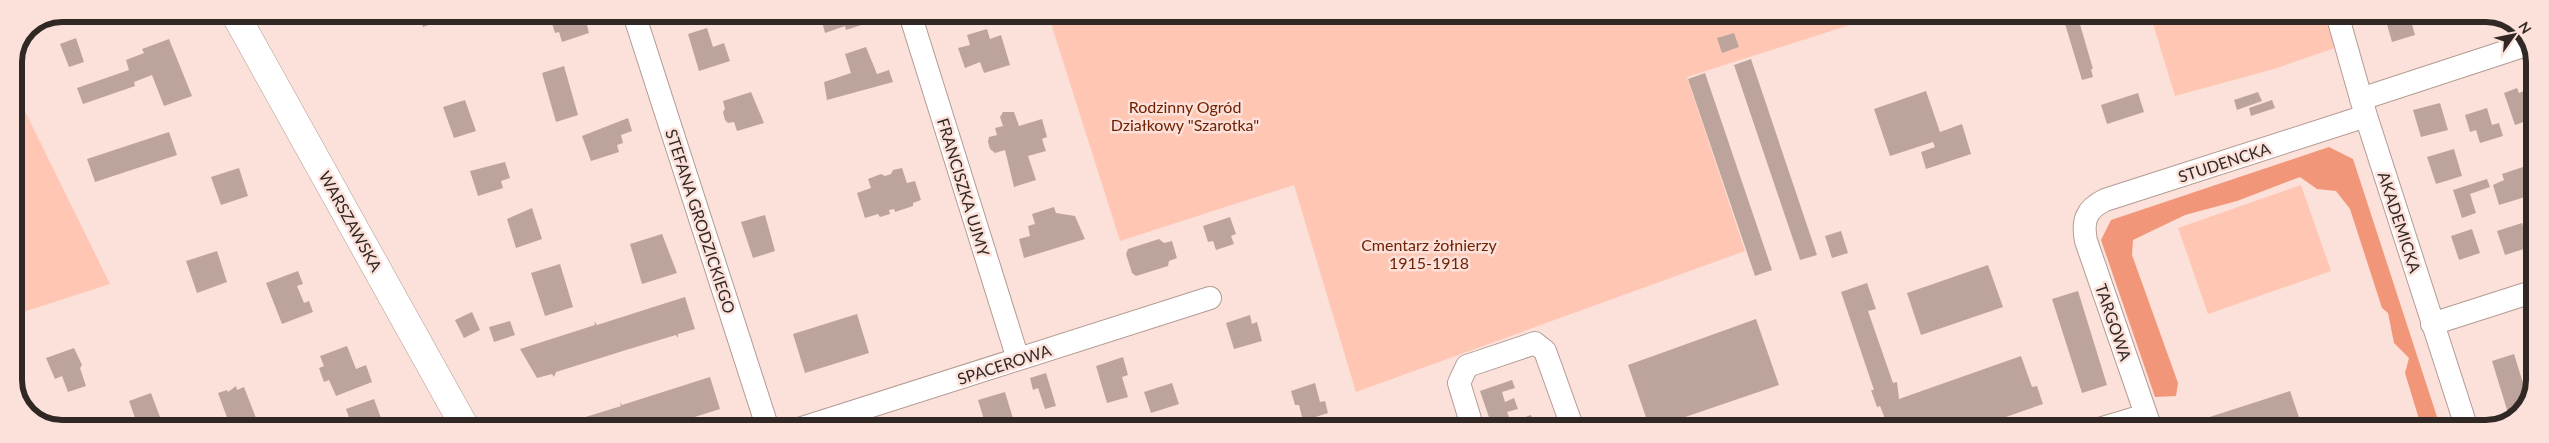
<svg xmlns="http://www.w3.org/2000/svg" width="2549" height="443" viewBox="0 0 2549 443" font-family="Lato,sans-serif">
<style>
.green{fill:#ffc6b4}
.forest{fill:#f29679}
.building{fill:#bca49c}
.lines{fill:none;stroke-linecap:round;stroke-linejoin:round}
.street-casing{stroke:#b39b93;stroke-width:24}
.secondary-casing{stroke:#b39b93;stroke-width:29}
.street{stroke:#fff;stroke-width:22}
.secondary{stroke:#fff;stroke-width:28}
.labels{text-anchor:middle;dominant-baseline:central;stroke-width:5;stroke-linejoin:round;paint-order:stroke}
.park-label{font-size:16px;fill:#712102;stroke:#fbe1d9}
.street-label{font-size:16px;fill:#312825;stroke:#fbe1d9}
.rim{fill:none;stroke:#312825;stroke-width:6}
</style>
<rect width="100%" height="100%" fill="#fbe1d9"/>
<!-- green -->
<path class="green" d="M1048 14H1884L1687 77 1745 251 1356 392 1294 185 1120 241Z
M2150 14H2326L2335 48 2274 69 2175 96Z
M14 89 110 284 14 315Z
M2301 185 2331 271 2208 314 2178 228Z"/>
<!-- forest -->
<path class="forest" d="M2329 147 2353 159 2441 429H2422L2405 373 2409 358 2394 343 2388 313 2382 308 2350 209 2336 191 2317 189 2300 177 2237 201 2185 215 2133 240 2132 255 2178 383 2176 396 2155 397 2101 240 2111 220Z"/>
<!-- building -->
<path class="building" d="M413 14H448L439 17 440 21 423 27 420 18 415 20Z
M549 14H579L581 22 586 21 589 33 562 42 559 32 555 33Z
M820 14H872L874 21 846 30 845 26 825 33Z
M2062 14H2077L2093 69H2091L2093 77 2082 80Z
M2384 14H2409L2415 35 2392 42Z
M2437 14H2463L2464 18 2440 24Z
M707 28 713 47 724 43 730 61 699 71 688 34Z
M987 29 990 39 1001 35 1010 65 984 73 980 62 965 68 958 48 970 45 967 35Z
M1734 33 1739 47 1722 53 1717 38Z
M76 38 84 62 69 67 60 44Z
M169 39 192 96 164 106 152 75 134 82 135 86 83 104 77 88 129 70 126 60 144 53 142 49Z
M866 47 877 74 889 70 893 82 827 100 824 82 851 73 845 54Z
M1751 59 1817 255 1800 260 1734 65Z
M564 66 578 115 556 122 542 73Z
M1705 73 1772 270 1755 276 1688 79Z
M2517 88 2519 93 2532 88 2535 96V118L2515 125 2504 93Z
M1926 91 1940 132 1962 124 1971 154 1926 169 1921 152 1935 147 1933 142 1890 156 1874 109Z
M751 92 764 123 737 131 734 122 728 123 725 120 723 112 725 109 723 101Z
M2258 92 2262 101 2237 110 2234 100Z
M2138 93 2144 112 2107 124 2101 105Z
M465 100 476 131 454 138 443 107Z
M2272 100 2275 108 2251 116 2249 108Z
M2440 103 2448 130 2421 137 2413 110Z
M2487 108 2492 125 2499 123 2503 136 2480 143 2476 130 2470 132 2465 115Z
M1003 112H1014L1019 126 1042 119 1047 137 1042 139 1046 151 1028 156 1036 180 1014 187 1005 150 995 153 990 149 988 142 989 137 997 135 995 128 1003 126 1000 117Z
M628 118 632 131 621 135 623 143 617 145 619 152 591 161 582 136Z
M169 132 177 155 95 182 87 159Z
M2454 149 2462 176 2436 184 2427 157Z
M505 162 510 178 501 181 503 188 478 196 470 171Z
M2535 163V194L2499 205 2493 185 2504 180 2502 174Z
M239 168 248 196 221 205 211 177Z
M902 168 907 183 915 181 921 200 913 203V206L895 212 894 209 889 210 890 214 880 217 878 214 865 218 857 193 871 188 868 179 881 174 885 176 891 174 893 170Z
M2487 179 2490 187 2470 194 2476 213 2462 218 2453 190Z
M1054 207 1056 213 1075 216 1085 239 1024 258 1019 239 1030 236 1028 226 1035 224 1032 214Z
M532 208 542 239 516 248 507 219Z
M765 215 775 251 753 258 741 222Z
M1230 217 1236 234 1231 236 1234 244 1216 250 1213 241 1208 242 1203 226Z
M2522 223 2530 247 2505 255 2497 231Z
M2472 229 2480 253 2459 260 2451 236Z
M1841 231 1848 253 1832 258 1825 236Z
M662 234 677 273 642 284 630 244Z
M1159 239 1164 243 1172 241 1177 258 1169 261 1168 266 1136 276 1132 273 1126 254 1128 249Z
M217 251 227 282 197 293 186 261Z
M560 264 573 307 545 316 531 273Z
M1988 265 2003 307 1921 335 1907 293Z
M298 271 303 284 297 286 304 303 309 301 313 312 282 324 266 283Z
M1867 283 1876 309 1868 311 1893 383 1897 382 1899 399 2021 356 2032 387 2037 386 2043 404 1971 429H1889L1880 406 1877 407 1871 390H1874L1841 292Z
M2078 291 2107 385 2082 393 2052 299Z
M685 297 695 329 678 334V338L676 335 626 350 556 372 554 377 552 374 537 378 520 349 595 325 594 321 597 325Z
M472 312 480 330 464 338 455 320Z
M857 314 869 353 805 373 793 334Z
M1250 315 1252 324 1257 322 1262 341 1234 349 1226 323Z
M1756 319 1779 385 1650 429 1628 365Z
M510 321 515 335 494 342 489 327Z
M14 324 22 343 14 345Z
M347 346 356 369 366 365 372 382 336 396 329 380 324 382 319 368 324 366 320 356Z
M74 348 82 365 80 368 86 386 68 392 62 376 55 379 46 358Z
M2514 354 2528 399 2524 408 2508 413 2492 361Z
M1123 357 1128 375 1122 377 1128 397 1107 403 1096 366Z
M21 366 24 376 21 377 31 406 25 409 14 387V369Z
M1046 373 1056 406 1045 409 1038 388 1033 390 1030 378Z
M710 377 720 409 701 415 656 429H566L563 424 621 406 620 402 622 405Z
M1512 380 1515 388 1502 392 1505 402 1514 398 1518 409 1507 412 1511 422 1531 415 1536 429H1493L1480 391Z
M1172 383 1179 404 1151 413 1144 392Z
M1315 383 1320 402 1325 401 1328 413 1303 421 1299 405H1295L1291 391Z
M236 386 237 390 244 387 256 418 238 425 237 421 229 423 218 393 227 390 228 392Z
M2290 391 2303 429H2196L2194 422Z
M1005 392 1015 425 1001 429H987L978 400Z
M151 393 163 425 152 429H139L129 401Z
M374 399 381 418 376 420 379 429H353L346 409Z
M937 418 941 429H905L904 427Z"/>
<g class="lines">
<!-- street casing -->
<g class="street-casing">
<path id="street" d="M634 14 768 429
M910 14 1018 359
M2337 14 2366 116 2467 429
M2361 99 2529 44
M2432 324 2535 291
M799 429 1210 298
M1473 429 1459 383 1467 366 1535 343 1545 351 1573 429
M2099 429 2146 415
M2151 429 2086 241C2082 221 2086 209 2105 200L2366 116"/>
</g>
<!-- secondary casing -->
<g class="secondary-casing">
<path id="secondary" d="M235 14 466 429"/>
</g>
<!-- street -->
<use href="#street" class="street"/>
<!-- secondary -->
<use href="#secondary" class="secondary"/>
</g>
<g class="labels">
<!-- park labels -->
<g class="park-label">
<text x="1185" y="106">Rodzinny Ogród<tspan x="1185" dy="18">Działkowy "Szarotka"</tspan></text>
<text x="1429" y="244">Cmentarz żołnierzy<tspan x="1429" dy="18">1915-1918</tspan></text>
</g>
<!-- street labels -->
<g class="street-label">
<text transform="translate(2224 162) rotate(-18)">STUDENCKA</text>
<text transform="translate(964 187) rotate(73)">FRANCISZKA UJMY</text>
<text transform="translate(351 221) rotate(61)">WARSZAWSKA</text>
<text transform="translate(701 221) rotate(72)">STEFANA GRODZICKIEGO</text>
<text transform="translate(2400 222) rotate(72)">AKADEMICKA</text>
<text transform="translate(2114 322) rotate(71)">TARGOWA</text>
<text transform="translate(1004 364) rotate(-18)">SPACEROWA</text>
</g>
</g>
<!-- crop -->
<path d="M0 0H2549V443H0ZM62 22H2486A40 40 0 0 1 2526 62V380A40 40 0 0 1 2486 420H62A40 40 0 0 1 22 380V62A40 40 0 0 1 62 22Z" fill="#fbe1d9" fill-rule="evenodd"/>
<path class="rim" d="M62 22H2486A40 40 0 0 1 2526 62V380A40 40 0 0 1 2486 420H62A40 40 0 0 1 22 380V62A40 40 0 0 1 62 22Z"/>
<!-- north arrow -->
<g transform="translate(2514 35) rotate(57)" stroke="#fbe1d9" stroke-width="4" paint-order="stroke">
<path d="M0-4L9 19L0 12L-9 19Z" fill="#312825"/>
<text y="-8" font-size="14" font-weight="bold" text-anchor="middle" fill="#312825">N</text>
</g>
</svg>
